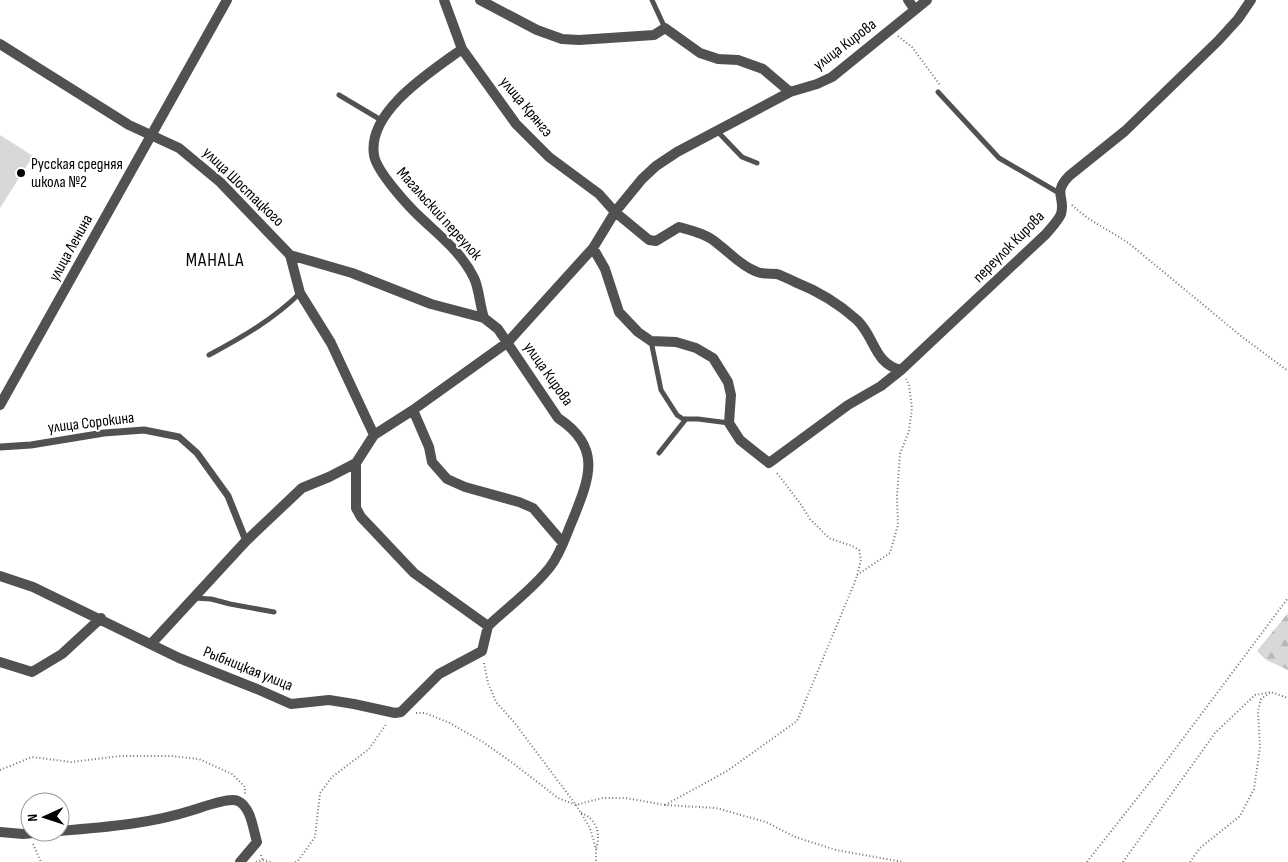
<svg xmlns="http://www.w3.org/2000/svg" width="1288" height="862" viewBox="0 0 1288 862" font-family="'Sofia Sans Condensed',sans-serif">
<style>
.green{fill:#d8d8d8}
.forest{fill:url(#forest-firs)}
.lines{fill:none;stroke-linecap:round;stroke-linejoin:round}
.path{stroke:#737373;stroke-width:2;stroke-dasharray:1 2.5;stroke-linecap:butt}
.service{stroke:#515151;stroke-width:5}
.pedestrian{stroke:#515151;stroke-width:7}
.minor{stroke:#515151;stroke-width:10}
.tertiary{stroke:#515151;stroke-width:10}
.poi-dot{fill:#000;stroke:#fff;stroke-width:2}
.labels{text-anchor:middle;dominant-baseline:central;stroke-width:4;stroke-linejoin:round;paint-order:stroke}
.street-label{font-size:16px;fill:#000;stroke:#fff}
.poi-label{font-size:16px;fill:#000;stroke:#fff;text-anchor:start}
.quarter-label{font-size:19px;letter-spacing:1px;fill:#000;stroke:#fff}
</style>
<defs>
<pattern id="forest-firs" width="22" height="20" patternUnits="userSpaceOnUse" patternTransform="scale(1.25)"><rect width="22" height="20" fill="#d8d8d8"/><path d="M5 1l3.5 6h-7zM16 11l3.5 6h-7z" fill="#b8b8b8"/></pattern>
</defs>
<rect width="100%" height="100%" fill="#fff"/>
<!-- green -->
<path class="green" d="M0 135 33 156 0 208Z"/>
<!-- forest -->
<path class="forest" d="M1288 613V670L1266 660 1257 651Z"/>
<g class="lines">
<!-- path -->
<path class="path" d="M898 36 912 47 940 85
M1072 205C1089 222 1112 231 1131 245L1241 336 1288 371
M857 575 890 553 898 525 897 496 900 454 909 431 912 408 909 385 906 379
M484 663 488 683 496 702 514 722 576 805 590 828 596 849V862
M416 713H425L450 723 483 742 514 764 558 798 576 805 602 798H626L665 805 716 808 766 822 795 837 836 850 903 862
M0 770 32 757 71 762 121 756H171L199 759 232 774 245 787V794
M665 805 727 771 797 721 856 579 861 560 859 550 852 546 829 538 810 519 800 503 776 472
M581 813C597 819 601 834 596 849
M33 844 41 862
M261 855 263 862
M256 862 263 860 271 862
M295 862 298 861 315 837 320 793 332 777 369 749 387 723
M1087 862 1161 768 1288 598
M1123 862 1215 733 1255 695 1271 692 1288 698
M1190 862 1200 848 1240 816 1254 789 1260 747 1258 711 1261 699 1270 693"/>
<!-- service -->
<path class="service" d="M652 0 665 28
M938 92 999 158 1059 193
M339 95 381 120
M717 131 742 157 757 163
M651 341 661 390 677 415 683 419H698L729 423
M209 355C241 338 274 319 300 293
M659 453 686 419
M194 598 211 599 230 604 274 612"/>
<!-- pedestrian -->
<path class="pedestrian" d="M0 447 31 445 104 433 144 430 179 437 197 453 228 496 246 541"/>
<!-- minor -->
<path class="minor" d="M444 0 462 49 516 124 549 157 599 194 615 212 649 240 656 241 679 227C693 231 707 234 718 244 730 253 740 265 755 271 762 275 770 273 777 274 783 276 789 279 795 282 818 291 838 303 857 320 875 337 874 364 901 370
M480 0 537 30 562 39 579 40 654 35 665 28 700 53 718 59 738 60 763 69 790 92
M908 0 915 10
M0 44 129 125 179 148 220 182 290 255 300 293 331 343 374 435
M462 49C432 71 367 111 374 155 376 171 409 207 421 218 440 236 462 253 474 278 479 288 480 306 484 318
M593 248 605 269 619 312 638 332 651 341 676 342 696 348 713 358 728 382 731 395 729 423 740 440 769 463 848 405 881 386 901 370 1046 234C1051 228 1058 221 1061 214 1066 197 1052 194 1069 176L1125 131 1218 41 1238 19 1251 0
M290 255 352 273 431 304 484 318 498 329 558 418C602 447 590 477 573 519 566 535 561 553 550 567 533 589 508 607 488 626
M413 410 429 447 432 462 447 479 465 487 519 502 533 508 563 543
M356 463V508L361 517 414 573 488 626
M0 576 33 587 179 658 257 689 291 704 329 700 354 704 395 713 401 712 439 674 482 651 488 626
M151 644 246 541 302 488 329 477 356 463 374 435 413 410 508 342 593 248 615 212 642 179 656 166 677 152 790 92 817 84 832 77 927 0
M0 662 32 672 62 654 101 618
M60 831C105 827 150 824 193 810 203 807 229 797 238 801 251 807 253 829 257 842L240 862
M0 832 23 834 46 832"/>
<!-- tertiary -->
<path class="tertiary" d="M0 405 227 0"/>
</g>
<!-- markers -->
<circle class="poi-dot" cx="21" cy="173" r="5"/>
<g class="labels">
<!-- street labels -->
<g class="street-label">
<text transform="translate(845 45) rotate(-37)">улица Кирова</text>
<text transform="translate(526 107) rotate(50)">улица Крянгэ</text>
<text transform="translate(243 187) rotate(44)">улица Шостацкого</text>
<text transform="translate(439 214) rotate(48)">Магальский переулок</text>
<text transform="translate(1009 247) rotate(-45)">переулок Кирова</text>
<text transform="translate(71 248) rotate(-61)">улица Ленина</text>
<text transform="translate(548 374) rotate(55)">улица Кирова</text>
<text transform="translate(91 423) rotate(-7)">улица Сорокина</text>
<text transform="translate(248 669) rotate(22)">Рыбницкая улица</text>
</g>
<!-- poi labels -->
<g class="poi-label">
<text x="31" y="164">Русская средняя<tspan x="31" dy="18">школа №2</tspan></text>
</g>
<!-- quarter labels -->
<g class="quarter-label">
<text x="215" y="260">MAHALA</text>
</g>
</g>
<!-- north arrow -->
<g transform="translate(45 817) rotate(267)"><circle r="24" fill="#ffffff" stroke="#999999"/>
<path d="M0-4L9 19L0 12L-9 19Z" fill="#000000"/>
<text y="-8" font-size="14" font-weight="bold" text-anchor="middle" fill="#000000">N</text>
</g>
</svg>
